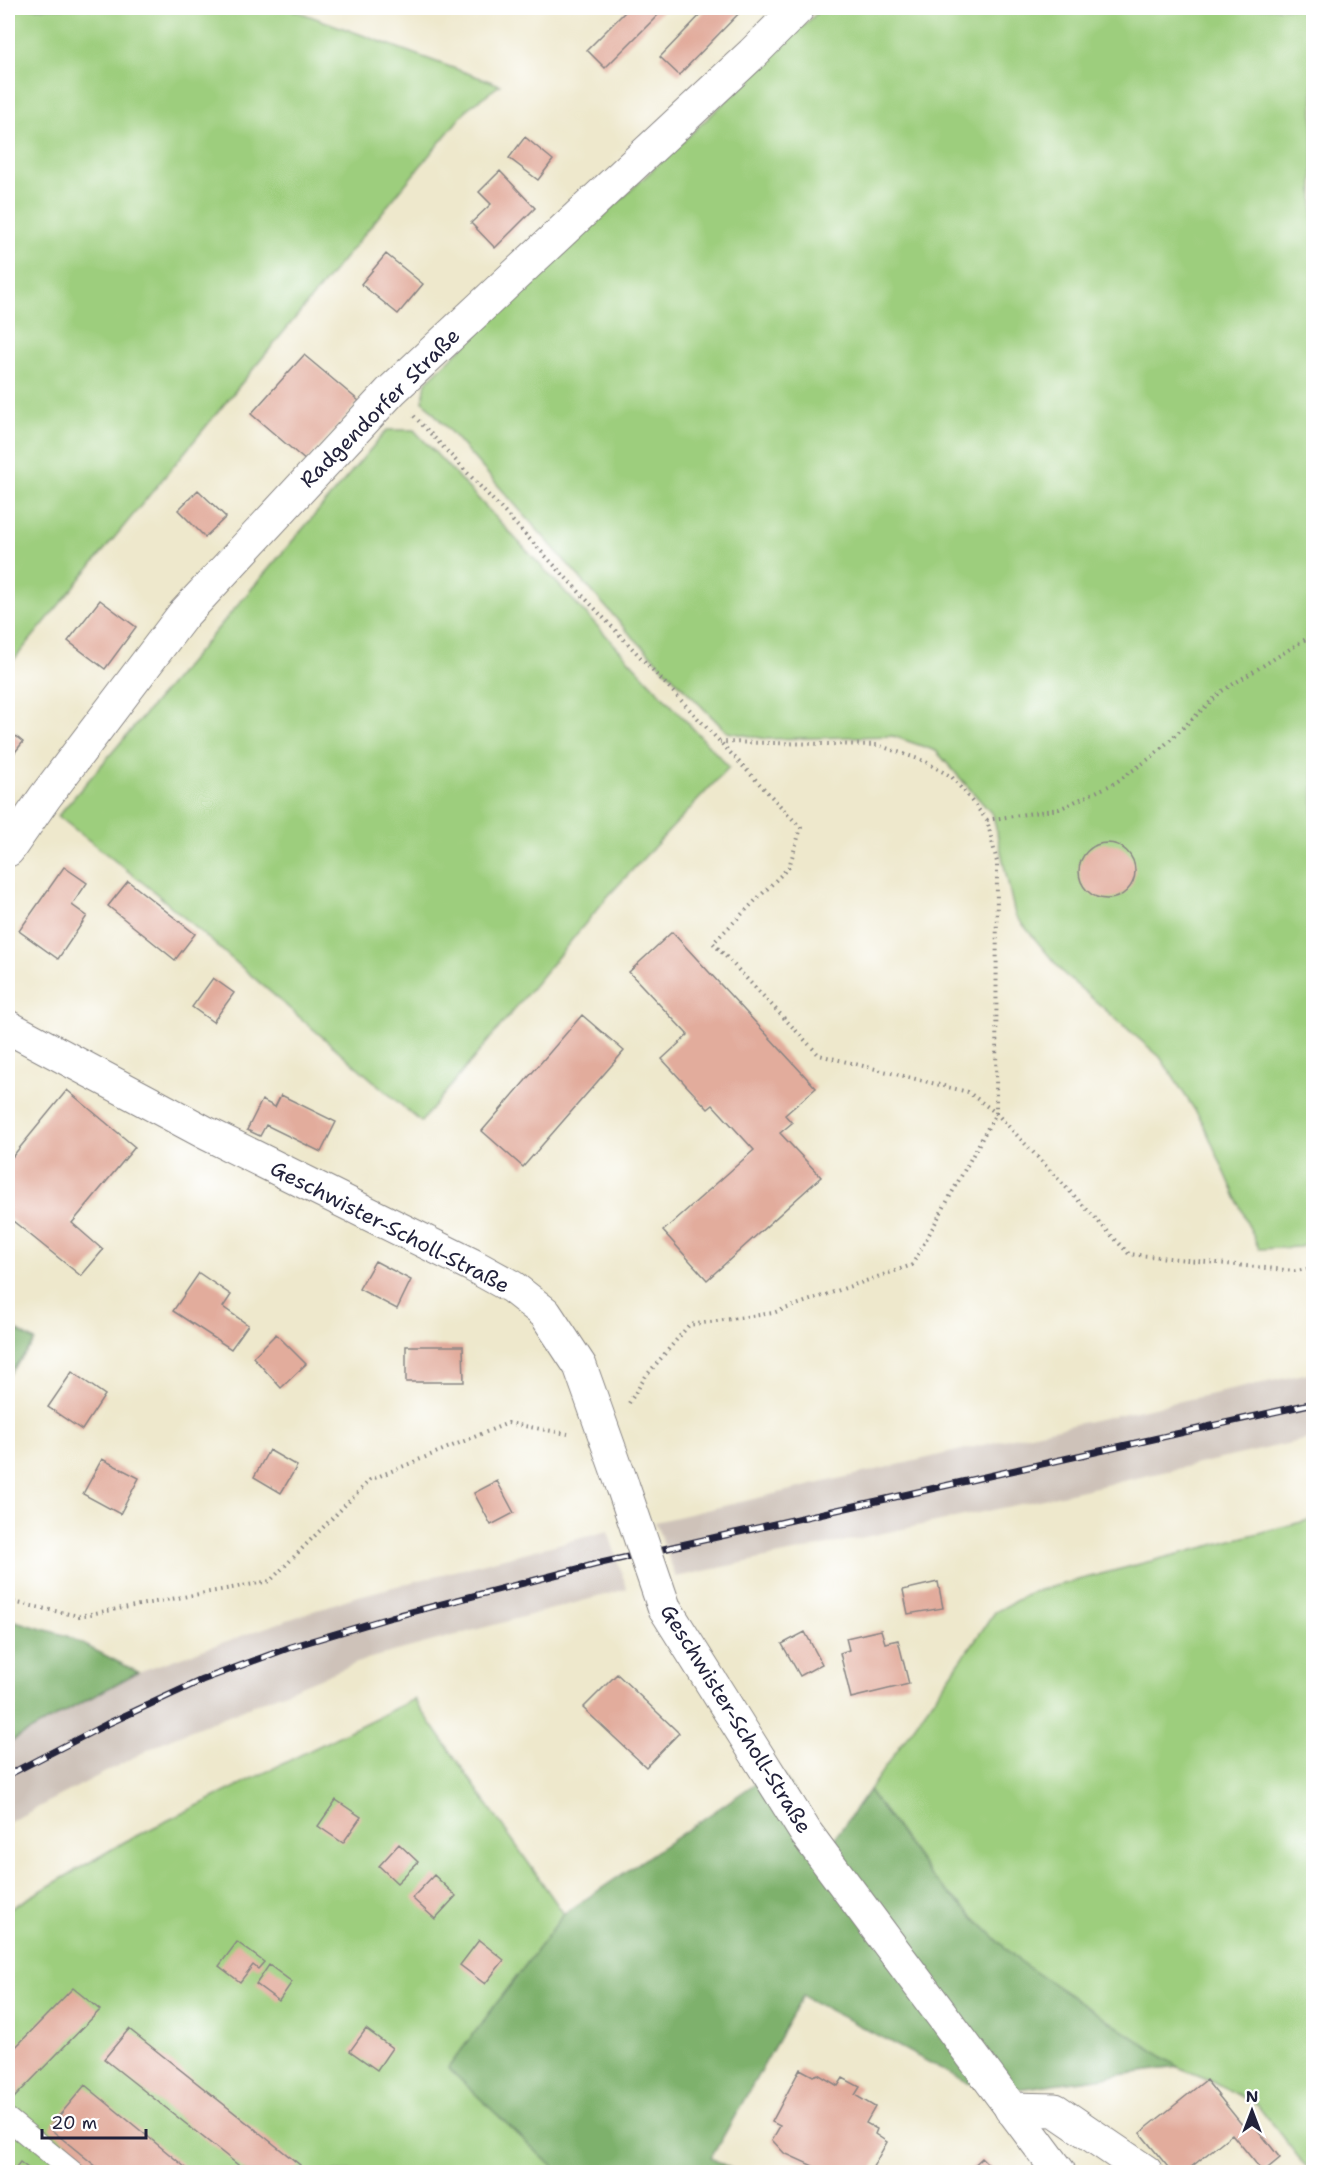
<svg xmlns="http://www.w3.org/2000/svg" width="1321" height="2180" viewBox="0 0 1321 2180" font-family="'Shantell Sans',sans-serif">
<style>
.industrial{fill:#cec2b9}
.green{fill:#9dce7d;stroke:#60785c;stroke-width:1.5}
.forest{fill:#7eb16c;stroke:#506a54;stroke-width:1.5}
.building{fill:#e2ac9c}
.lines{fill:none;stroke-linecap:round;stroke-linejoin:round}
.service-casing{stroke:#888584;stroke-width:23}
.minor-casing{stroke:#888584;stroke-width:35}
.tertiary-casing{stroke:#888584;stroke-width:35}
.path{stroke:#888584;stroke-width:4;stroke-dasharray:1.5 4.5;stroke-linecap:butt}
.service{stroke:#fff;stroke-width:21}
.minor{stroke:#fff;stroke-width:33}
.tertiary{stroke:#fff;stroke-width:33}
.rail-casing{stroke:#22223b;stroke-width:7}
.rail{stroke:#fff;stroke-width:4.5;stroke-dasharray:14;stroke-linecap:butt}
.tertiary-bridge-casing{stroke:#888584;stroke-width:35;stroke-linecap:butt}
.tertiary-bridge{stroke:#fff;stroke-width:33}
.labels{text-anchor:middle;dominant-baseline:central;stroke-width:4.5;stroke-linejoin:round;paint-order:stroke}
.street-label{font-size:21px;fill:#22223b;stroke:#fff}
</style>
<rect width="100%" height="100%" fill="#fff"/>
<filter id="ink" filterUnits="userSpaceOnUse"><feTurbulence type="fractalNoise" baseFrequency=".0167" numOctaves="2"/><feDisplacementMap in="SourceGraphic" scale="12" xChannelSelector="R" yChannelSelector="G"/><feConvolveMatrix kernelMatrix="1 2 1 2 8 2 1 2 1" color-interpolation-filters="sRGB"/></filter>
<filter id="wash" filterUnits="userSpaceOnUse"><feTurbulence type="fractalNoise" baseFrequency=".008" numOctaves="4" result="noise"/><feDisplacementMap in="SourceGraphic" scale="24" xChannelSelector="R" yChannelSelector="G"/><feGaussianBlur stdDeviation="1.35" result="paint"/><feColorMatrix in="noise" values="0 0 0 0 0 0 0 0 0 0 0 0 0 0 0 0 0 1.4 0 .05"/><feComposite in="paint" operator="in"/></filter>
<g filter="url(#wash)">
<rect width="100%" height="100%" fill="#eee8cc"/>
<!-- industrial -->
<path class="industrial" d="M1313 1372V1438L1030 1502 676 1577 655 1522 1017 1437Z
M608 1531 627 1589 367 1659 167 1740 8 1823V1742L138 1672 351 1598Z"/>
<!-- green -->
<path class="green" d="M8 8H288L500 85 468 108 8 667Z
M822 8H1313V1239L1300 1247 1259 1249 1202 1121 1160 1057 1064 974 1015 915 993 815 936 751 893 736 767 739 727 732 628 632 423 401 426 382 743 85Z
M387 430H414L729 767 609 895 421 1122 152 890 58 816Z
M1313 1519V2172H1310L1257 2105 1210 2080 1178 2067 1020 1962 930 1875 869 1790 995 1612 1032 1592Z
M414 1699 564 1914 448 2068 558 2172H8V1910L126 1841Z"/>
<!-- forest -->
<path class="forest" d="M8 1325 35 1341 8 1376Z
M8 1619 67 1636 138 1672 8 1743Z
M778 1768 830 1845 869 1790 930 1875 1020 1962 1178 2067 1010 2090 968 2083 803 1996 711 2158 737 2172H558L448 2068 564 1914Z"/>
<g id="blocks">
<!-- building -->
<path class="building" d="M629 8H665L605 68 587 50Z
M707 8H744L679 75 660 57Z
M525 137 553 160 538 180 509 158Z
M500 171 535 208 495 248 471 223 491 204 479 192Z
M386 254 423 284 398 314 361 284Z
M304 355 359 401 306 461 251 414Z
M198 490 226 517 205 537 178 510Z
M100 600 136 627 105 669 68 641Z
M8 730 23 742 8 761Z
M1079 871a28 28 0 1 1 56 0a28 28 0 1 1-56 0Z
M64 867 87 883 72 905 87 916 58 959 19 931Z
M128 881 195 934 175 960 108 906Z
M672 932 816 1088 785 1115 792 1123 780 1133 821 1177 707 1280 663 1231 754 1150 713 1105 708 1109 662 1059 688 1035 629 972Z
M213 978 234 993 213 1022 192 1007Z
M582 1015 624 1051 523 1167 482 1131Z
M67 1090 135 1147 72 1223 103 1250 81 1276 8 1217V1162Z
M281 1095 336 1122 321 1152 266 1125 260 1136 247 1130 262 1100 275 1107Z
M375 1261 411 1280 397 1309 359 1289Z
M199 1273 231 1295 223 1307 248 1325 231 1349 173 1311Z
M276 1334 306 1364 281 1388 253 1357Z
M406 1346H463L464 1382H406Z
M72 1372 105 1395 82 1430 48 1407Z
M269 1450 297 1466 281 1493 254 1477Z
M102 1459 139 1478 120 1514 83 1494Z
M497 1481 514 1513 491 1525 474 1493Z
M938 1582 943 1608 908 1614 903 1590Z
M881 1630 885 1643 898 1640 909 1684 851 1698 840 1653 849 1650 846 1638Z
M805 1632 822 1664 800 1676 782 1644Z
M617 1674 679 1733 646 1767 583 1708Z
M336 1800 361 1817 343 1843 318 1826Z
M399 1844 418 1862 397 1883 379 1866Z
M434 1875 456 1896 435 1919 412 1898Z
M479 1940 504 1960 485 1984 460 1965Z
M237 1942 264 1962 258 1969 253 1965 240 1982 219 1966Z
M269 1965 292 1982 279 2001 256 1984Z
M73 1988 100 2010 14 2098 8 2093V2055Z
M129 2029 300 2165 295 2172H247L104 2059Z
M366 2029 392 2048 377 2070 350 2051Z
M800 2069 813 2076 818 2074 838 2086 843 2078 860 2087 855 2095 875 2107 866 2123 877 2129 875 2134 887 2142 870 2172H826L784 2153 772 2140 780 2126 772 2122Z
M1206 2080 1243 2126 1250 2120 1280 2158 1263 2172 1232 2134 1185 2172H1172L1140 2133Z
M85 2085 191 2172H103L49 2128Z
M982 2158 996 2172H967Z
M20 2162 33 2172H12Z"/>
</g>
</g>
<g filter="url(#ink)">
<use href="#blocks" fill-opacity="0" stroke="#888584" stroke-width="1.5"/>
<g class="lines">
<!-- service casing -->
<g class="service-casing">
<path id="service" d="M8 2119 73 2172"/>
</g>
<!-- minor casing -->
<g class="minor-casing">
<path id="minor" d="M1011 2109 1055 2110 1146 2172"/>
</g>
<!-- tertiary casing -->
<g class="tertiary-casing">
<path id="tertiary" d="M8 850 45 797 183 615 391 391 752 54 798 8
M8 1027 206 1133 472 1265 512 1287 545 1313 580 1366 623 1487
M664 1607 806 1833 1059 2172"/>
</g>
<!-- path -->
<path class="path" d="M414 416 801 828 789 867 713 943 819 1055 968 1092 996 1113 1129 1254 1295 1271 1314 1268
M987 820 1059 809 1115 783 1153 756 1222 691 1314 634
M629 1403 646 1376 689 1325 773 1313 912 1265 996 1113 997 862 987 820 952 777 924 761 878 745 720 742
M8 1601 79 1616 270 1581 370 1480 508 1423 568 1434
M382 2172H383"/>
<!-- service -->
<use href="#service" class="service"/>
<!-- minor -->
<use href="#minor" class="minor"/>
<!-- tertiary -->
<use href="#tertiary" class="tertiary"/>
<!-- rail casing -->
<g class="rail-casing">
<path id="rail" d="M8 1775 107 1724 202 1680 291 1647 392 1617 601 1563 1314 1403"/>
</g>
<!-- rail -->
<use href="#rail" class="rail"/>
<!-- tertiary-bridge casing -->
<g class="tertiary-bridge-casing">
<path id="tertiary-bridge" d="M623 1487 664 1607"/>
</g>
<!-- tertiary-bridge -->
<use href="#tertiary-bridge" class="tertiary-bridge"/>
</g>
</g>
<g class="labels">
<!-- street labels -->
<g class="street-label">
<text transform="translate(380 408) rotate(-45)">Radgendorfer Straße</text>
<text transform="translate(390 1227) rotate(27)">Geschwister-Scholl-Straße</text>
<text transform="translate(736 1719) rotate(58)">Geschwister-Scholl-Straße</text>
</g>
</g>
<!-- margin -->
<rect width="1321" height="2180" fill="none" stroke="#fff" stroke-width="30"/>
<!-- north arrow -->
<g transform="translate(1252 2111)" stroke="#ffffff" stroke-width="4.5" paint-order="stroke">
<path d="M0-4.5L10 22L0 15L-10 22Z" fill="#22223b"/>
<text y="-9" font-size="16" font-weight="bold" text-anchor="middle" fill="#22223b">N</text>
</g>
<!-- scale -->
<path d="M42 2129v9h104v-9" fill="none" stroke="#22223b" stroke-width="3"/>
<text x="51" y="2129" font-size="18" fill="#22223b" stroke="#ffffff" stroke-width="4.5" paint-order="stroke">20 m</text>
</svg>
